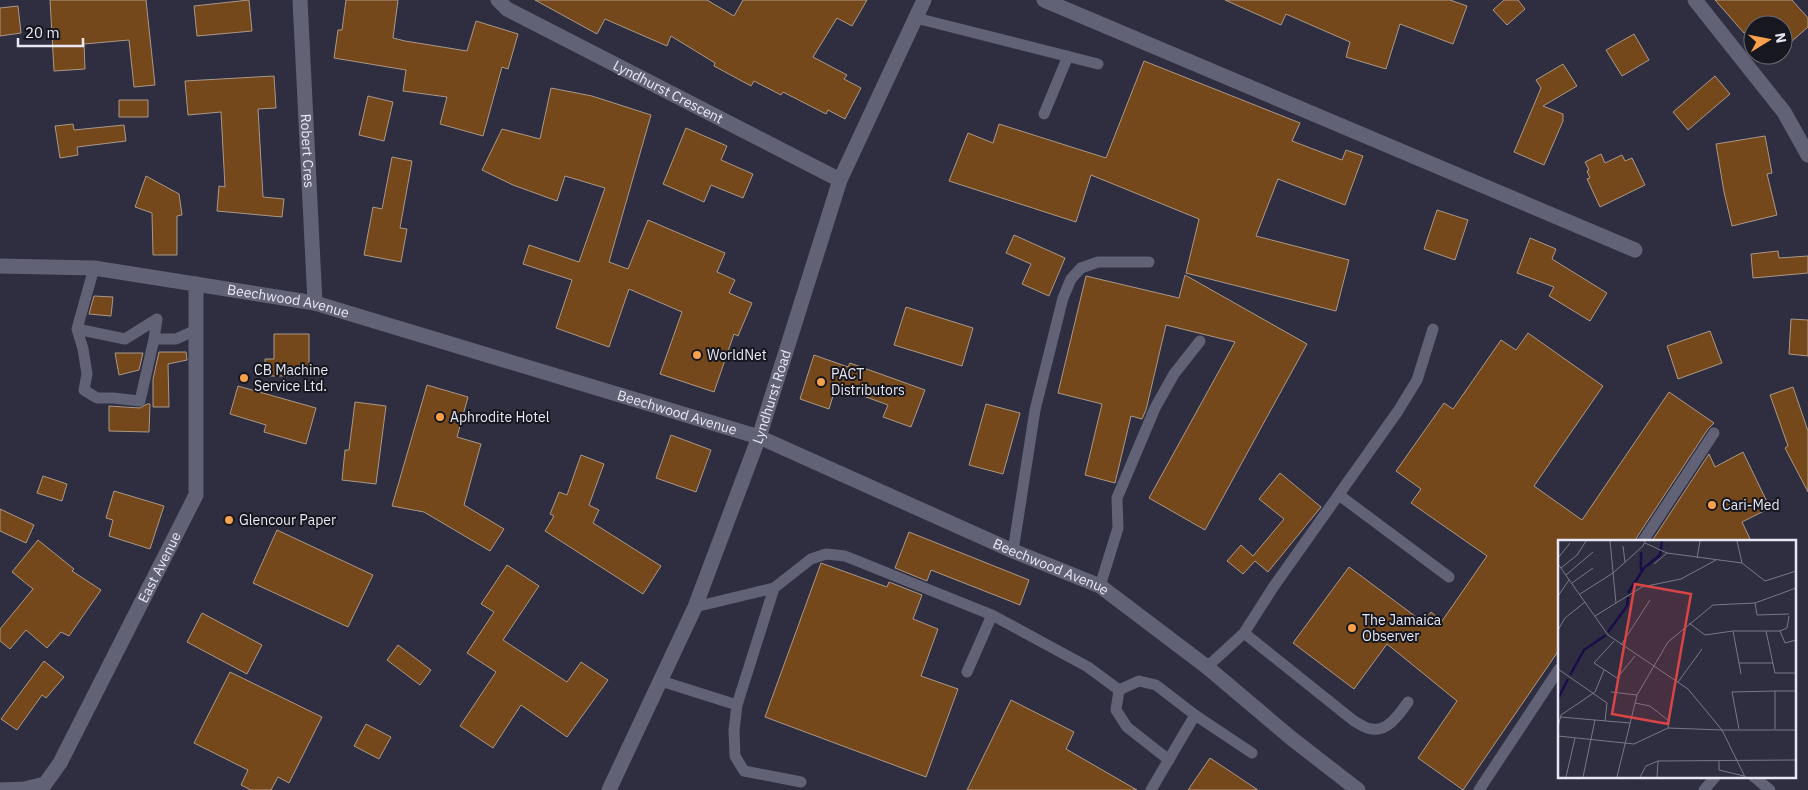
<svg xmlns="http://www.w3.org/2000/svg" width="1808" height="790" viewBox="0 0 1808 790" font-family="'IBM Plex Sans',sans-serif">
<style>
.building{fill:#75481b;stroke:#ab9888}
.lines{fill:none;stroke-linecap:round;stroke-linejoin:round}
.lane{stroke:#626276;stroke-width:11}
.street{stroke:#626276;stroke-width:15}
.secondary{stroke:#626276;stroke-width:15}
.poi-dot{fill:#f8a04b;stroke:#17171f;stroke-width:2}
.labels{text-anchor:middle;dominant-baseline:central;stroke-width:4;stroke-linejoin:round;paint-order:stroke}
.street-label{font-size:14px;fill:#e8e8f4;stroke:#17171f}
.poi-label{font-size:14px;fill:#e8e8f4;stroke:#17171f;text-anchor:start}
.inset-river{fill:none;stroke:#1b0c4a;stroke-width:2.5}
.inset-road{fill:none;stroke:#787888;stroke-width:1}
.view{fill:#d94547;fill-opacity:0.15;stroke:#d94547;stroke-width:2.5}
.inset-edge{fill:none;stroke:#e8e8f4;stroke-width:2.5}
</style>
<rect width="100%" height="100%" fill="#2e2e40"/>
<!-- building -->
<path class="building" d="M50 0H146L155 85 134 87 129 40 84 44 85 69 54 71Z
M249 0 252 31 197 36 194 6Z
M346 0H398L393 38 405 41 467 51 476 21 518 34 508 69 502 67 483 136 440 124 447 97 403 91 406 70 334 58 338 30H342Z
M535 0H707L734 16 743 0H867L852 26 837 18 813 57 847 75 844 79 861 88 845 119 828 110 826 114 783 92 781 95 754 81 751 86 714 66 715 63 671 36 667 46 605 19 597 34Z
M1225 0H1450L1467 6 1453 44 1400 24 1386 69 1346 57 1350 42 1286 14 1281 25Z
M1504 0H1518L1525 9 1507 25 1493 10Z
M1715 0H1792L1808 18V27L1783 49V25H1753L1744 33Z
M18 6 21 33 0 36V8Z
M1634 34 1649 60 1622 76 1606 50Z
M1144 61 1300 123 1292 141 1342 160 1346 150 1363 156 1345 205 1278 179 1256 236 1349 260 1336 311 1186 273 1199 219 1091 175 1076 222 949 181 968 133 993 143 999 124 1106 158Z
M1563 64 1577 86 1543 106 1563 114V121L1544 165 1514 152 1541 88 1536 80Z
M274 76 276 108 258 109 263 197 284 199 282 217 217 211 219 186 225 187 221 112 188 115 185 81Z
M1715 76 1730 94 1688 130 1673 112Z
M551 88 592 96 651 115 609 262 628 269 648 220 725 253 717 272 735 280 729 293 752 303 738 336 734 334 714 392 660 374 682 312 629 289 609 347 556 328 572 280 523 264 529 245 579 262 605 188 565 176 557 201 513 185 482 170 502 129 540 139Z
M368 96 393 102 384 141 359 135Z
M119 100H148V117H119Z
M73 124 74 130 124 125 126 141 77 147 78 155 60 158 55 126Z
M686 128 727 146 721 160 753 174 743 198 711 185 704 202 663 184Z
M1765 136 1772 173 1767 174 1777 215 1732 226 1724 192 1716 144Z
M1601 154 1605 163 1622 155 1625 161 1632 158 1645 185 1600 207 1587 179 1590 178 1587 171 1589 170 1585 162Z
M392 157 412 161 400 228 407 229 401 262 364 255 373 207 382 209Z
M146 176 179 194 182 215 177 216V255H153L152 213 135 207Z
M1437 210 1468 220 1455 260 1424 249Z
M1014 235 1065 258 1049 296 1022 284 1031 264 1006 253Z
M1530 238 1556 249 1552 259 1607 293 1590 321 1549 296 1554 287 1517 273Z
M1778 251 1779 258 1808 256V273L1753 278 1751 254Z
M1185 275 1307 344 1205 530 1149 498 1235 342 1166 325 1146 410 1142 419 1131 416 1115 483 1085 475 1102 404 1058 393 1086 276 1179 298Z
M94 296 113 297 111 316 89 314Z
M906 307 973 328 962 366 894 345Z
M1791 319 1808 320V356L1789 354Z
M1710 331 1722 363 1678 379 1667 346Z
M1528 333 1603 386 1534 486 1582 520 1669 392 1714 423 1708 429 1637 537 1636 541H1559V650L1463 790 1418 758 1457 701 1387 644 1354 689 1293 643 1349 567 1423 622 1431 612 1442 621 1487 556 1411 503 1421 489 1396 471 1444 403 1453 409 1501 340 1516 350Z
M274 334H309V371H301V376H265V359H274Z
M159 352H186L187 360 168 364 169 407H153V379Z
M115 353H143L139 370 119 375Z
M814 355 848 367 850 363 925 390 911 427 883 417 888 405 836 386 829 409 800 399Z
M427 385 468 397 457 437 481 444 464 505 504 529 490 551 424 512 392 506Z
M238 386 316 408 306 444 264 432 266 425 230 414Z
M1793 387 1808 431V492L1785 448 1788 446 1770 395Z
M355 402 386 406 376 484 342 480 345 450H349Z
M147 404H150L149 432 109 431V406L140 408Z
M986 404 1020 413 1003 474 969 465Z
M671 435 711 450 696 492 656 478Z
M1743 452 1770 508 1742 522 1751 541H1652L1709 454 1715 467Z
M581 455 604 464 589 505 599 510 593 523 661 566 643 594 545 531 554 516 550 514 559 492 567 495Z
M1280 473 1321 507 1268 572 1255 561 1243 574 1227 561 1241 545 1253 556 1284 519 1259 499Z
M43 476 67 484 62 501 37 493Z
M114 491 164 506 150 549 109 536 113 520 106 518Z
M0 509 34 525 26 543 0 531Z
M277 530 373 575 348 627 253 583Z
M909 532 1029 580 1020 605 931 570 927 581 895 568Z
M38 540 74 569 72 571 101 590 69 636 61 632 47 648 26 630 10 649 0 641V629L33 589 12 572Z
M821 563 887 587 889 582 922 595 913 619 938 629 921 676 958 689 926 777 765 717Z
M507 565 539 586 503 640 567 682 581 662 608 680 567 737 521 705 493 748 460 726 496 672 467 653 494 612 481 604Z
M202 613 262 645 247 674 187 642Z
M398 645 431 670 420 685 387 660Z
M44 661 64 677 46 698 42 695 17 730 1 719Z
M230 672 322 717 289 783 278 777 271 790H251L241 785 248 770 194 743Z
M1011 700 1074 732 1066 749 1137 790H967Z
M366 724 391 737 379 759 354 746Z
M1210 758 1258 790H1188Z"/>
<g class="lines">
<!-- lane -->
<path class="lane" d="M916 18 1098 64
M1044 114 1068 56
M94 268 77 329 83 349 87 374 84 390 97 398H113L140 401 154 339H176L196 330
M77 329 125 339 157 319 154 339
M1339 495 1449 577
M1643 541 1714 433
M1013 551 1035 410 1063 298 1071 279 1081 268 1098 262H1149
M1100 586 1118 528 1117 498 1155 408 1174 374 1200 341
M695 607 774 588
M1244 633 1354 721C1359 724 1366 729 1372 729 1388 732 1400 713 1408 702
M1207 667 1244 633 1274 586 1398 411 1417 380 1433 329
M967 672 992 615
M661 681 737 705
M1119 690 1139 681 1156 685 1195 715 1252 753
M1119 690 1116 710 1127 727 1169 760
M1753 776 1770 790
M801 782 744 771 735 756 734 730 737 705 774 588 811 559 826 554 845 556 992 615 1088 667 1119 690
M1151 790 1195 715
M1479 790 1559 669
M1704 790 1716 776"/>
<!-- street -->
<g class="street">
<path id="s1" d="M300 0 315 303"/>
<path id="s2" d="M498 0 507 9 840 180"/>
<path d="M1044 0 1635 250"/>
<path d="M1695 0 1784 112 1808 155"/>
<path id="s3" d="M0 790 24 789 45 784 60 763 196 495V284"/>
</g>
<!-- secondary -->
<g class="secondary">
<path id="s4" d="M0 266 94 268 315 303 759 437 1013 551 1100 586 1207 667 1291 738 1358 790"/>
<path id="s5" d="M609 790 695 607 759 437 840 180 924 0"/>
</g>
</g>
<!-- markers -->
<g class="poi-dot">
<circle cx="697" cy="355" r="5"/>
<circle cx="244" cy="378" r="5"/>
<circle cx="821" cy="382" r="5"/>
<circle cx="440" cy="417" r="5"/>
<circle cx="1712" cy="505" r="5"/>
<circle cx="229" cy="520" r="5"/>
<circle cx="1352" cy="628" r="5"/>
</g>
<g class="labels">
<!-- street labels -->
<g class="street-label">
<text stroke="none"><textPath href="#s2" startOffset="194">Lyndhurst Crescent</textPath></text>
<text stroke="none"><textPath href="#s1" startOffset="151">Robert Cres</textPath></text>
<text stroke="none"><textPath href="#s4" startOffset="291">Beechwood Avenue</textPath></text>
<text stroke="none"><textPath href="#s5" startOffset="426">Lyndhurst Road</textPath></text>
<text stroke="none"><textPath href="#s4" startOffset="696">Beechwood Avenue</textPath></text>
<text stroke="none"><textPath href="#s3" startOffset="291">East Avenue</textPath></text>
<text stroke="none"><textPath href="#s4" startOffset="1101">Beechwood Avenue</textPath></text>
</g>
<!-- poi labels -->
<g class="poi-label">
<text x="707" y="355">WorldNet</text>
<text x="254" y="370">CB Machine<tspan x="254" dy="16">Service Ltd.</tspan></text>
<text x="831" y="374">PACT<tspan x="831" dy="16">Distributors</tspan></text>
<text x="450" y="417">Aphrodite Hotel</text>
<text x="1722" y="505">Cari-Med</text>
<text x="239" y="520">Glencour Paper</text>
<text x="1362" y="620">The Jamaica<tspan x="1362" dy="16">Observer</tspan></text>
</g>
</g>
<!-- overview -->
<g transform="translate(1558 540)">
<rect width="238" height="238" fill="#2e2e40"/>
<path class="inset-river" d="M83 31V12M70 53 86 28 102 15 104 1M50 92 69 66 70 57M12 135 26 110 48 95M0 159 10 139"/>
<path class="inset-road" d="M52 1 58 63M179 1 184 23 207 41 238 31M87 3 109 13 184 23M65 6 67 22M0 18 12 3M139 18 142 1M0 24 50 95 130 149 164 190H238M96 24 109 13M3 28 19 15 28 1M8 35 35 12M14 43 35 28M22 54 55 33 85 6 87 1M0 56 11 40M197 63 199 75 231 74M37 76 84 47 123 39 158 20M131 83 147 95 175 91H222L229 88 231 76M0 90 7 78 27 62M175 91 183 134M208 91 217 133H238M222 91 227 103 238 100M56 101 36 123 59 138 77 116M63 105 92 60M181 123H215M0 129 49 163 47 181M120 142 144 109M217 151H238M53 152 79 155M77 163 92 166 111 181 110 188M2 177 72 183M0 187 3 175 37 152 46 130M181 189 174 152 217 151V189M0 196 76 204 110 188 164 190 187 237M161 221V230L186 236M8 237 17 198M25 237 37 180M59 237 79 155 110 102 155 65 197 63 238 48M82 237 88 226 100 221 238 220M99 237 100 221"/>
<path class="view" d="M77 44 133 54 110 184 54 174Z"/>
<rect width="238" height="238" class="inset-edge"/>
</g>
<!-- north arrow -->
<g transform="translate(1768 40) rotate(80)"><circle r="24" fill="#17171f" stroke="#6b6b74"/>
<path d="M0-4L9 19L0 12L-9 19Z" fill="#f8a04b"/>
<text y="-8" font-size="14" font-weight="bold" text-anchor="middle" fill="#e8e8f4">N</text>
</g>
<!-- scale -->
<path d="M18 38v8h65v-8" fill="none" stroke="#e8e8f4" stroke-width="2.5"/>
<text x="25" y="38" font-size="15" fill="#e8e8f4" stroke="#17171f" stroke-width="4" paint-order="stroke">20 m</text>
</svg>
